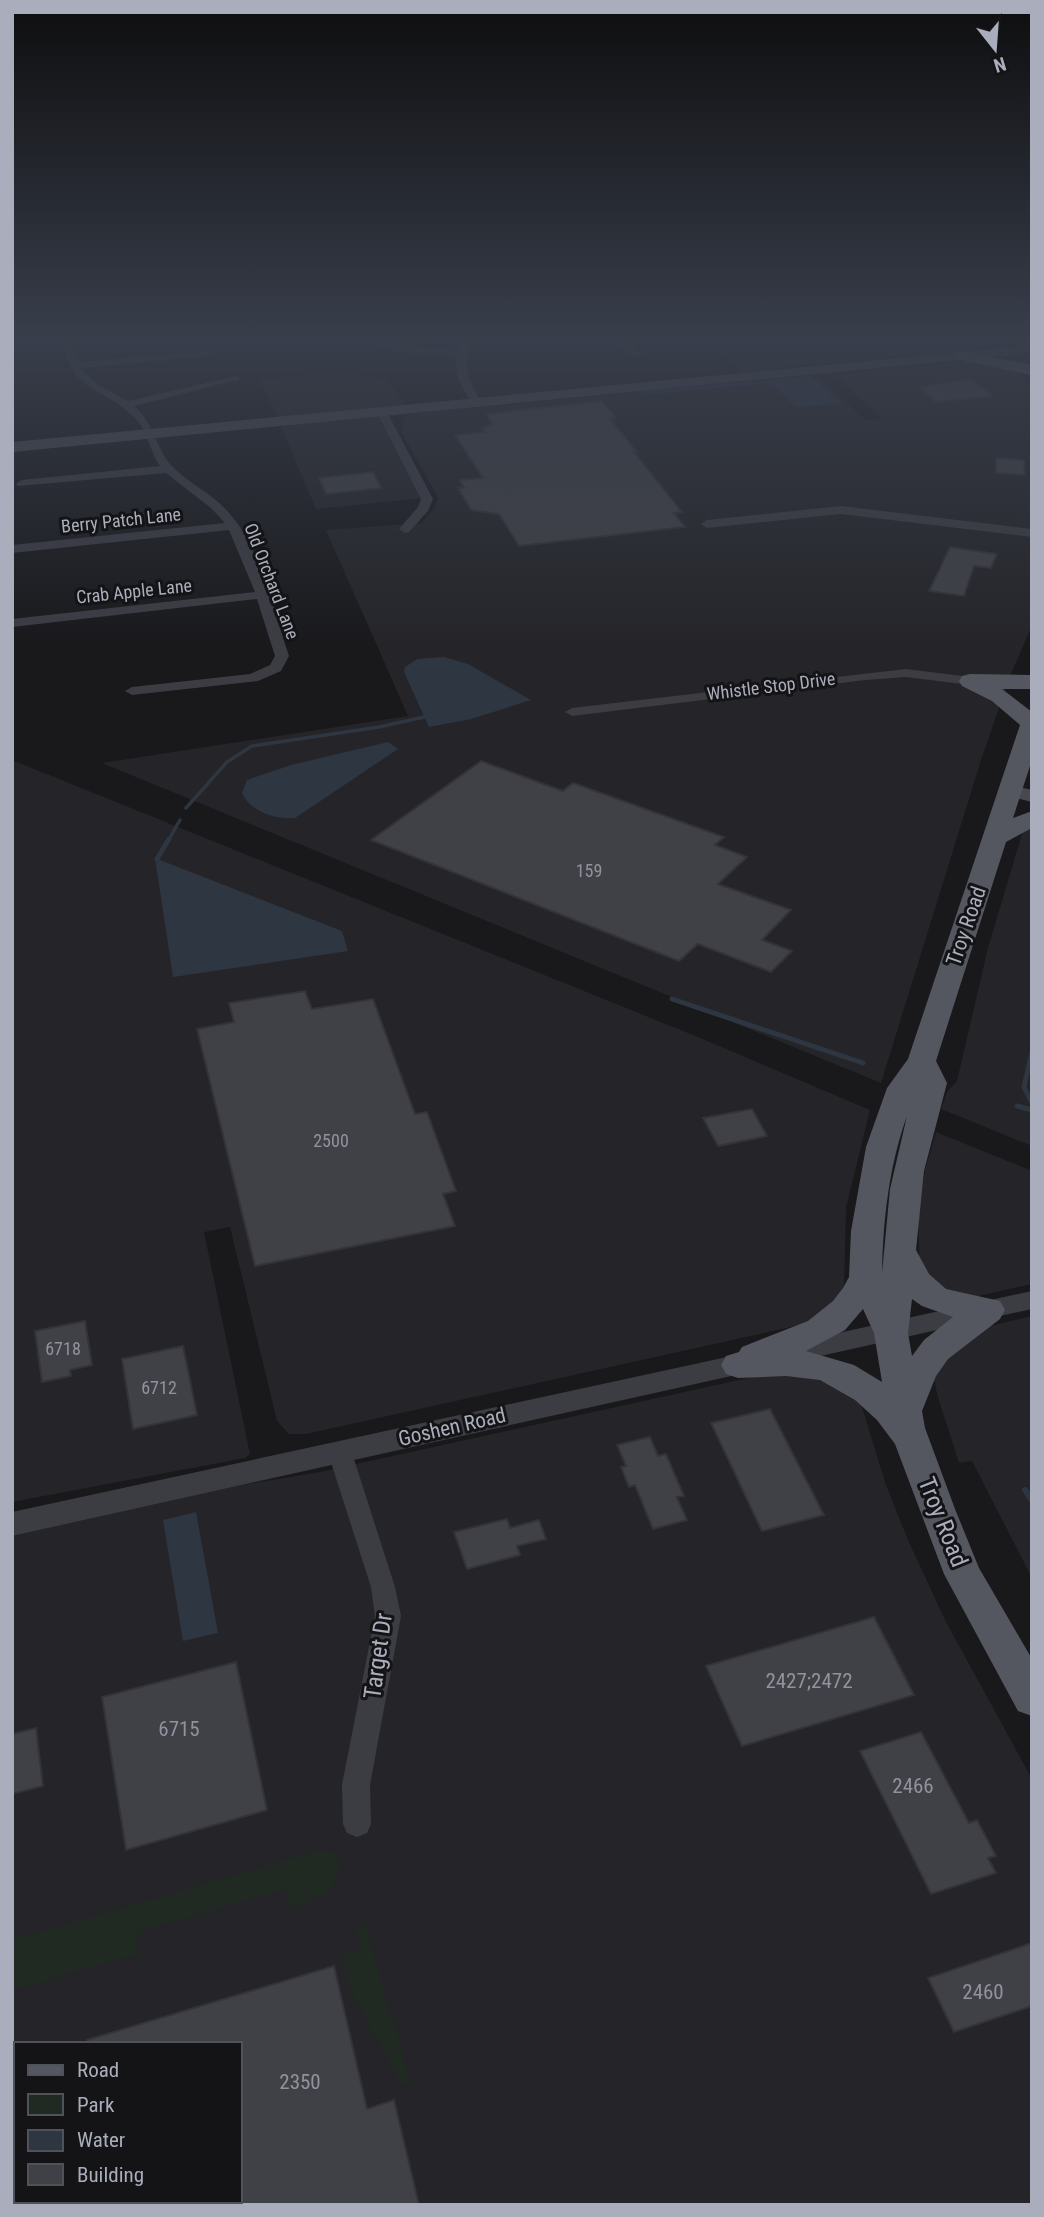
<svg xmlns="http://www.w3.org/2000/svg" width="1044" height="2217" viewBox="0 0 1044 2217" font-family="'Roboto Condensed',sans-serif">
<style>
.built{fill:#252529;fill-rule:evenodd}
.green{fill:#202a23}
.water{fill:#2d3641}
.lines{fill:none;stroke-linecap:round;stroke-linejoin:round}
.stream-far2{stroke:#2d3641;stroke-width:3.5}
.stream-far1{stroke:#2d3641;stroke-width:5}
.stream{stroke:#2d3641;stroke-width:6}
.building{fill:#404146;stroke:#333338;stroke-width:2}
.minor{fill:#3c3c43;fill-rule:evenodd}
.tertiary{fill:#3c3c43;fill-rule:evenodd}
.secondary{fill:#474951;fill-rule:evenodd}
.primary{fill:#555760;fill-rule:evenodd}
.labels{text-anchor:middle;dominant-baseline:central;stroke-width:6;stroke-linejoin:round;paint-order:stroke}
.far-street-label{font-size:18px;fill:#aaaebc;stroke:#141417}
.number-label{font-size:18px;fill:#90939e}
.street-label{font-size:21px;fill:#aaaebc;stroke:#141417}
.near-number-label{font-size:21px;fill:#90939e}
.near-street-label{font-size:24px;fill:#aaaebc;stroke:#141417}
</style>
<rect width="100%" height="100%" fill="#19191c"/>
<!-- built -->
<path class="built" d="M736 337H968L975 345 967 350 955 353 802 365 744 373 720 348Z
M966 361 1015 371 1032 387V625L1009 679 981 760 881 1083 102 763 408 716 326 530 421 523 434 509 438 497 401 431 405 417 410 414 812 375 824 381 865 420 882 419 836 375Z
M339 373 388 380 405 406 278 418 260 380Z
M378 415 423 498 316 509 280 424Z
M12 760 693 1035 870 1110 846 1208 844 1286 836 1302 809 1323 306 1434H289L277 1421 230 1227 204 1232 250 1454 245 1458 12 1502Z
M1032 825V1146L941 1109 947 1092 957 1081 988 948 1024 827Z
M936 1132 1032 1171V1284L978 1296 958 1295 941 1289 920 1271 918 1219 925 1170Z
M1032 1316V1578L972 1461 959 1463 937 1394 933 1372 941 1355 986 1327Z
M780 1371 815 1375 856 1400 862 1407 886 1485 908 1540 945 1620 1032 1779V2205H12V1536L231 1487 320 1472ZM16 2044H240V2201H16Z"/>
<!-- green -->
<path class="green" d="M320 1850 335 1853 341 1868C333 1889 313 1906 291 1907L286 1889 137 1932 138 1954 12 1990V1940Z
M361 1924 365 1925 411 2083 401 2084 348 1985 342 1955 361 1949 356 1929Z"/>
<!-- water -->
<path class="water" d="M810 376 841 403 796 407 771 383 643 395 640 391Z
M444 657 468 664 531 700 471 719 429 727 404 672 405 667 417 659Z
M388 742 398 749 295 818C276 820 250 812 242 793L247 780 291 765Z
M155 858 342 931 348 951 173 977Z
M196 1512 218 1633 183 1641 163 1520Z"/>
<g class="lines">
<!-- stream-far2 -->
<path class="stream-far2" d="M186 808 227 762 252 746 379 727 424 717
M168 841 180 820"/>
<!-- stream-far1 -->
<path class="stream-far1" d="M157 859 169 839
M672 999 863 1063
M1032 1052 1024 1087 1032 1103
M1017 1106 1032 1110"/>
<!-- stream -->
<path class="stream" d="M1025 1490 1032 1500"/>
</g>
<!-- building -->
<path class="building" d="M971 379 993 396 936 402 919 387Z
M602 401 616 418 610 419 637 452H634L682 512 674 513 685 527 519 546 499 514 471 510 458 488H464L460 480 483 478 455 435 485 432 482 428 493 424 486 414Z
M996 458 1024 460 1025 475 996 473Z
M373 472 381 488 326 494 319 478Z
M950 547 997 554 991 568 974 566 964 596 929 591Z
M481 761 563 791 573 783 724 837 715 845 747 857 718 884 791 910 762 940 792 951 771 972 698 944 679 961 371 840Z
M305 991 312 1009 373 999 415 1114 427 1112 456 1191 443 1194 455 1226 255 1266 197 1029 234 1022 229 1003Z
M752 1109 767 1136 718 1146 703 1118Z
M85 1321 92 1365 70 1370 71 1376 42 1382 35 1331Z
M183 1346 197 1415 133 1429 122 1359Z
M770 1409 824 1515 762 1531 711 1423Z
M650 1437 658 1456 666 1454 684 1496 677 1497 687 1520 653 1529 635 1485 629 1487 621 1467 626 1466 617 1445Z
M507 1519 510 1528 539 1520 546 1539 517 1546 520 1555 467 1569 454 1532Z
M874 1617 914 1695 742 1746 706 1666Z
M236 1662 267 1810 126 1850 102 1697Z
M36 1728 43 1786 12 1794V1734Z
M921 1732 969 1823 977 1820 996 1856 988 1858 996 1873 931 1894 860 1751Z
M1032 1943V2006L954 2032 928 1978Z
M334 1966 367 2109 394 2100 419 2205H240V2044H88L87 2040Z"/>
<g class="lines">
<!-- minor -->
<path class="minor" d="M60 337H70L71 340 96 337 72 346 78 362 208 350 213 353 208 356 81 368 97 384 128 401 236 376 241 379 134 406C154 423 155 446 171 465 188 484 213 493 229 513 262 550 273 609 289 656L281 671 258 681 132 695 125 691 132 687 250 674 270 665 275 656 257 599 12 627V619L255 592 229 530 12 553V545L225 523 211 508 166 473 18 486 16 484 22 480 160 466C150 452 148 431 135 418 97 381 77 399 60 337Z
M352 337H368L396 345 458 350 466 337H476C460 361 467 380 482 402L473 404C463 389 453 375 456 356L395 351Z
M612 337H623L643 355 634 357Z
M382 409 387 412 433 499 428 511 409 532 405 533 399 529 418 507 421 499 377 412Z
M841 506 1032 529V537L841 514 707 528 701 524 707 520Z
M906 669 970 677 977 681 970 685 906 677 865 680 572 716 565 712 572 708Z
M340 1444 348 1446 352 1453 395 1587 401 1616 370 1785 371 1824 367 1833 357 1837 347 1833 343 1824 342 1785 375 1616 371 1587 328 1453 332 1446Z"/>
<!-- tertiary -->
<path class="tertiary" d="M1032 342V350L1006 356 1000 352Z
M1032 1291V1309L12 1536V1512Z"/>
<!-- secondary -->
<path class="secondary" d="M1006 348 1011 349V355L12 452V442Z
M1011 785 1032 790V802L1004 795 1000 791 1004 787Z"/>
<!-- primary -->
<path class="primary" d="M961 351 1032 365V375L955 359 953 356 955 353Z
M970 674 1032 675V689H1002L1032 712V760L1013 818 1032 811V828L1006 842 936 1061 947 1083 924 1171 916 1250 929 1274 946 1289 1000 1301 1005 1310 1000 1319 948 1359 936 1376 922 1411 925 1428 955 1509 979 1568 1032 1659V1716L1018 1711 944 1574 895 1444 877 1420 855 1400 820 1380 786 1376 738 1378 726 1374 721 1365 726 1356 739 1352 742 1347 808 1321 833 1301 843 1288 849 1277 851 1231 866 1147 887 1088 908 1059 1020 725 992 701 962 686 959 681 962 676ZM907 1116 890 1189 882 1273C883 1220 889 1166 907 1116ZM912 1299 922 1306 953 1317 924 1340 912 1356 908 1333ZM863 1309 874 1333 882 1382 854 1365 806 1351 845 1330Z"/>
</g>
<!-- sky -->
<linearGradient id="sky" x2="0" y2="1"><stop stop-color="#0e0e0f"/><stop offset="0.52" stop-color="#383e4b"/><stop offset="1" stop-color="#383e4b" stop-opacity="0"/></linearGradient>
<rect width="1044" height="647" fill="url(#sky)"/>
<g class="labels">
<!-- far-street labels -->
<g class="far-street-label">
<text transform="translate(121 520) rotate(-6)">Berry Patch Lane</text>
<text transform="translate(272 581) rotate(69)">Old Orchard Lane</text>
<text transform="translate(134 591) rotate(-6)">Crab Apple Lane</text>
<text transform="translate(771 686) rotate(-7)">Whistle Stop Drive</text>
</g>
<!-- number labels -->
<g class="number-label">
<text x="589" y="870">159</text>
<text x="331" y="1140">2500</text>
<text x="63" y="1348">6718</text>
<text x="159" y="1387">6712</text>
</g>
<!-- street labels -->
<g class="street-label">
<text transform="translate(966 926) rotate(-71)">Troy Road</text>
<text transform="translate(452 1427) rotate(-13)">Goshen Road</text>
</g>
<!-- near-number labels -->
<g class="near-number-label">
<text x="809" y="1681">2427;2472</text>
<text x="179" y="1729">6715</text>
<text x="913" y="1786">2466</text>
<text x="983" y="1992">2460</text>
<text x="300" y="2082">2350</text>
</g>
<!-- near-street labels -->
<g class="near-street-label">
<text transform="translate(943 1522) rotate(68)">Troy Road</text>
<text transform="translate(378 1656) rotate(-82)">Target Dr</text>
</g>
</g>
<!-- border -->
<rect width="1044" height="2217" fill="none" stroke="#aaaebc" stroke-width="28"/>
<!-- legend -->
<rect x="14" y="2042" width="228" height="161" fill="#141417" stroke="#505259" stroke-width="2"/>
<rect x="28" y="2065" width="35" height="10" fill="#555760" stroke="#505259" stroke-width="2"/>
<text x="77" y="2077" font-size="21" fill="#aaaebc">Road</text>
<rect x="28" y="2094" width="35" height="21" fill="#202a23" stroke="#505259" stroke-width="2"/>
<text x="77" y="2112" font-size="21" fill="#aaaebc">Park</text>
<rect x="28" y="2130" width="35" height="21" fill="#2d3641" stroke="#505259" stroke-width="2"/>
<text x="77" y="2147" font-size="21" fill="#aaaebc">Water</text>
<rect x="28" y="2164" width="35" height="21" fill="#404146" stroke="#505259" stroke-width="2"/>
<text x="77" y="2182" font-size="21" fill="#aaaebc">Building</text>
<!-- north arrow -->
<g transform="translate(995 49) rotate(163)" stroke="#141417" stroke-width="5" paint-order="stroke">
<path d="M0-5L12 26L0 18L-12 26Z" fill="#aaaebc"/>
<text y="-10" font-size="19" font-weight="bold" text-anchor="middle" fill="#aaaebc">N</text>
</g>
</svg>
